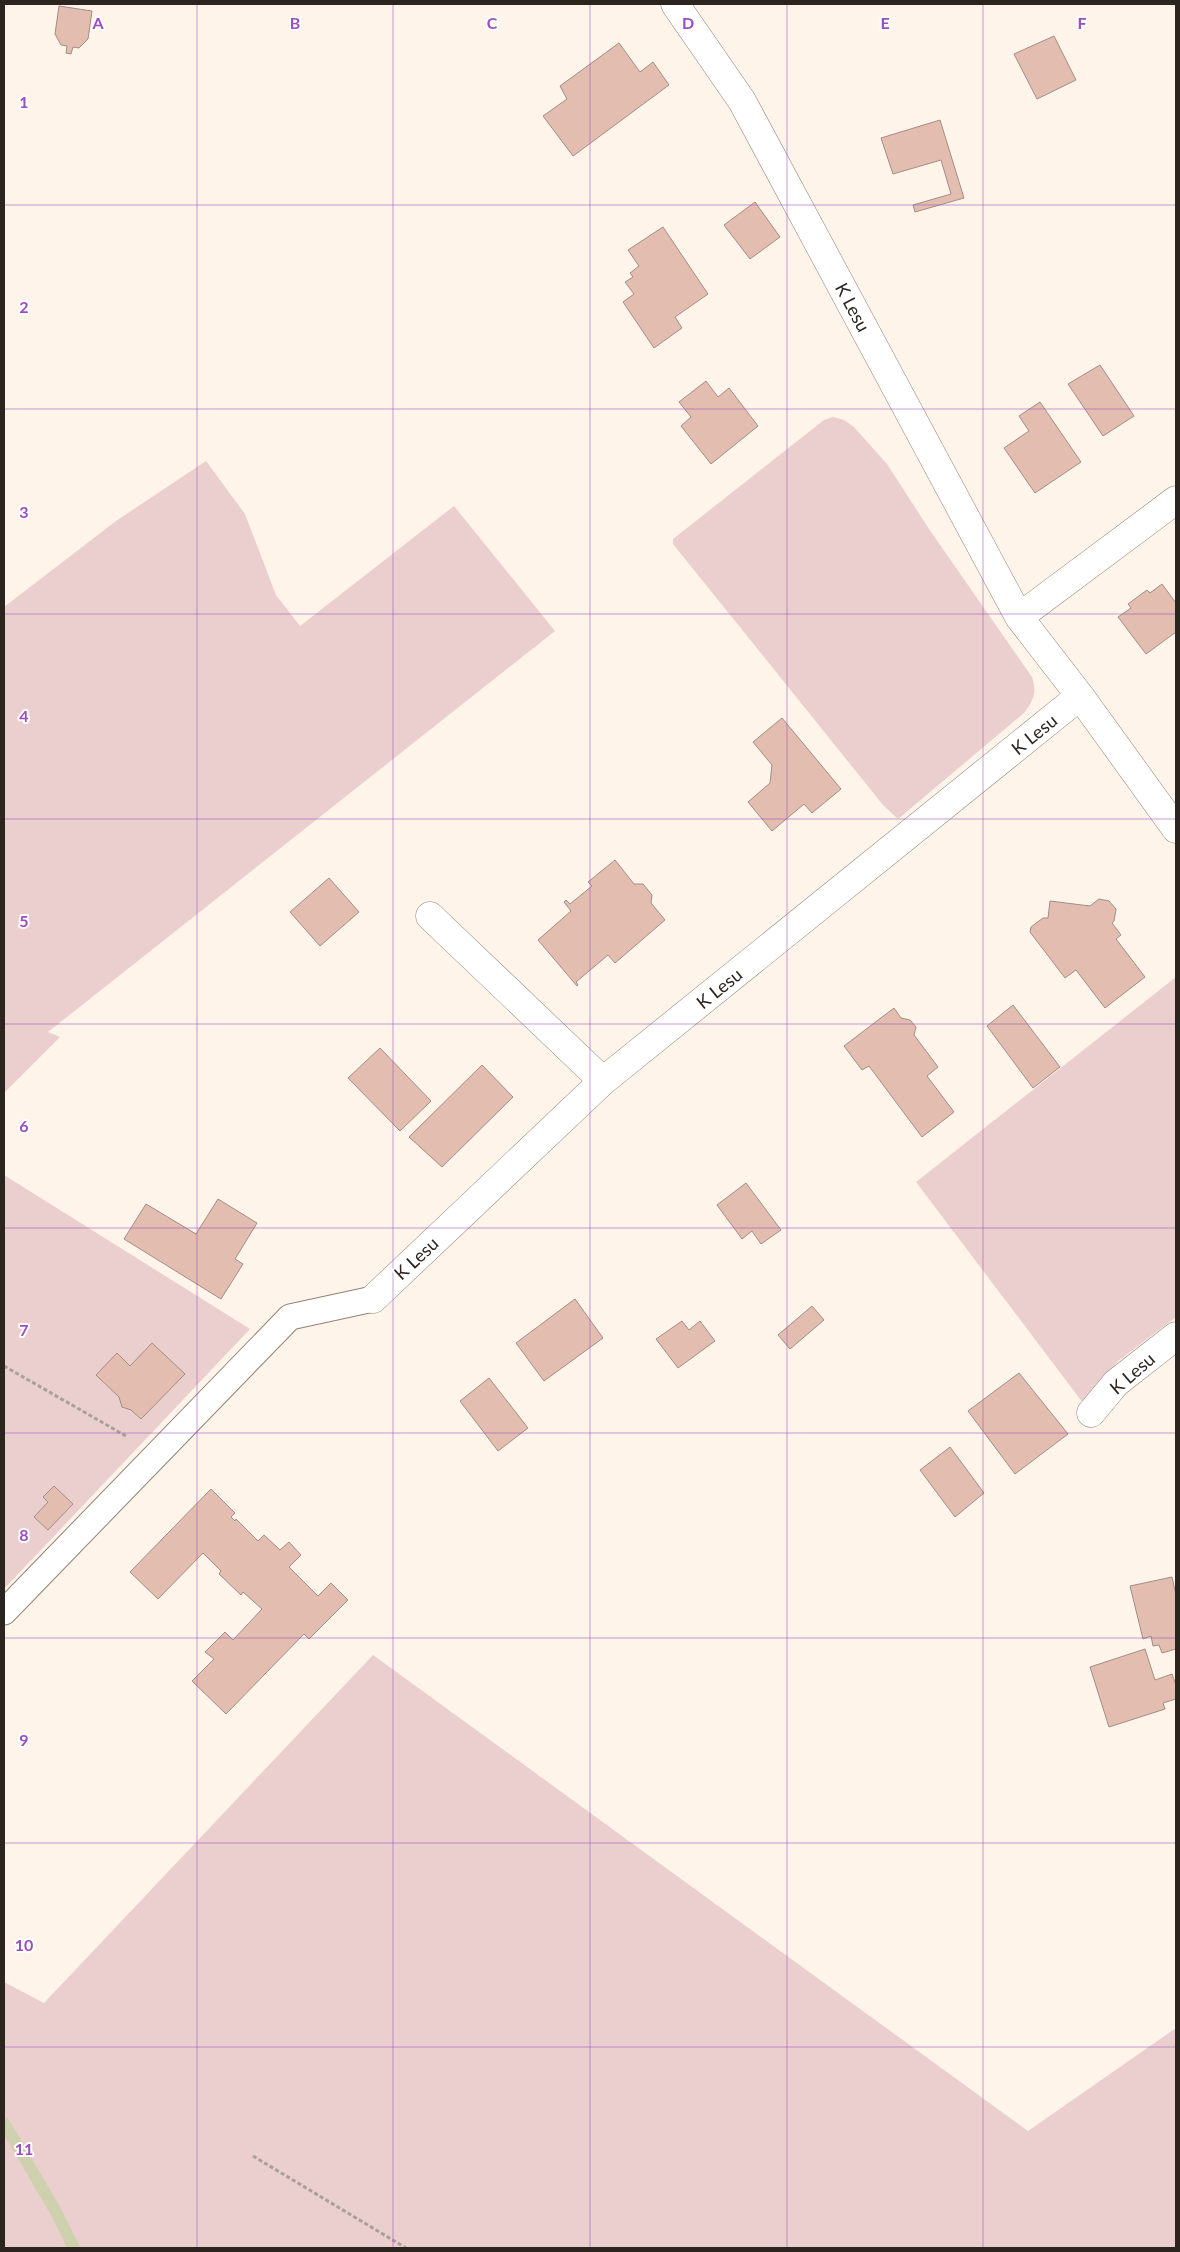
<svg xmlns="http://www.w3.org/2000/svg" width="1180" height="2252" viewBox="0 0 1180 2252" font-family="Lato,sans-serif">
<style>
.green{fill:#ebcfce}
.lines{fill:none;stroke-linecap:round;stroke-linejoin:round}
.stream{stroke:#cfd0ad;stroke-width:12}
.building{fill:#e3bdaf;stroke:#a38d85}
.service-casing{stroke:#938274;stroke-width:27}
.minor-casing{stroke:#938274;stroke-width:29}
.path{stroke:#aaa098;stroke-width:3;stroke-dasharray:4 2.5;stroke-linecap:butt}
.service{stroke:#fff;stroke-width:25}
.minor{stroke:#fff;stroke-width:28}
.grid{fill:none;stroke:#9a4ebf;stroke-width:1;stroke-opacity:0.55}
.labels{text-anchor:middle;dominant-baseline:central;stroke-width:4;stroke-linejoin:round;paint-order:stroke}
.street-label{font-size:18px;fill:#2c251f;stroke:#fff}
.grid-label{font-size:16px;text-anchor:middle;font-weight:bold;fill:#9a4ebf;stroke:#fff;stroke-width:4;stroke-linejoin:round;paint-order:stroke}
</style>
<rect width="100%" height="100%" fill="#fff4ea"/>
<!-- green -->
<path class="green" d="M833 417 844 420 854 427 887 464 929 529 1032 677C1037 692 1034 700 1024 713L898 819 883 805 673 544V539L824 420Z
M206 461 245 514 276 595 300 626 454 506 555 631 48 1032 60 1037 4 1093V607L116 521Z
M1176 977V1317L1118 1361 1083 1403 916 1182Z
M4 1175 250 1329 4 1589Z
M373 1655 1028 2131 1176 2028V2248H4V1982L44 2003Z"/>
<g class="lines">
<!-- stream -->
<path class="stream" d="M4 2123 55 2210 74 2248"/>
</g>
<!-- building -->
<path class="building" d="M59 6 92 11 88 39 79 48 73 47 71 54 66 53 67 46 61 45 55 34Z
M1054 36 1076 80 1037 99 1014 54Z
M619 43 640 72 653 62 669 85 573 156 543 116 567 99 560 86Z
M940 120 964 198 915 212 913 205 951 194 941 160 893 174 881 138Z
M755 202 780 237 750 259 724 225Z
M663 227 708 294 675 317 682 328 654 348 623 302 634 294 625 282 633 277 630 273 639 266 628 250Z
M1100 365 1134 416 1103 436 1068 384Z
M706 381 718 397 729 388 758 426 711 464 681 426 691 417 679 402Z
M1040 402 1081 462 1035 493 1004 448 1029 431 1019 416Z
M1162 584 1176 603V632L1146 654 1118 617 1131 608 1128 604 1147 590 1150 593Z
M782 718 841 789 812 813 804 804 772 831 748 802 770 783 772 765 753 742Z
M615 860 634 884H643L652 895 651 903 665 920 615 963 608 955 576 982 578 985 577 986 538 940 571 911 564 902 566 900 570 904 592 886 588 882Z
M329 878 359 912 320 946 290 912Z
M1099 899 1109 901 1116 909 1114 921 1112 923 1121 935 1116 939 1145 977 1105 1008 1076 970 1065 978 1030 932 1031 927 1043 918H1048L1050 901 1090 906Z
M1013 1005 1060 1067 1033 1088 987 1026Z
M894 1008 901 1018 910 1020 916 1027 914 1035 938 1067 927 1076 954 1112 922 1137 869 1066 862 1070 844 1046Z
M380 1048 431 1101 400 1131 348 1078Z
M482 1065 513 1097 442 1167 409 1137Z
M746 1183 781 1230 761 1244 752 1231 742 1239 717 1205Z
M218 1199 257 1223 235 1259 243 1264 221 1299 124 1239 146 1204 196 1234Z
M575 1299 603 1338 544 1381 516 1343Z
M812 1306 824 1320 790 1349 778 1335Z
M682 1321 689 1330 700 1321 715 1341 678 1368 656 1339Z
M152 1343 185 1374 141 1419 131 1410 122 1407 119 1397 96 1375 117 1353 130 1366Z
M1019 1373 1068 1434 1015 1474 968 1411Z
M489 1378 528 1428 498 1451 460 1401Z
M950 1447 984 1493 955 1517 920 1470Z
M54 1486 73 1504 48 1530 34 1517 48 1502 43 1497Z
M211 1489 235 1513 231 1517 235 1521 236 1519 258 1541 264 1535 280 1550 289 1542 301 1555 289 1567 318 1596 331 1583 348 1600 309 1639 304 1634 226 1714 192 1681 214 1659 205 1652 225 1632 233 1640 262 1609 243 1592 241 1595 219 1574 221 1571 203 1553 158 1599 130 1572Z
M1172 1577 1176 1595V1649L1162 1653 1159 1645 1153 1646 1151 1636 1143 1639 1130 1586Z
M1145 1649 1155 1680 1172 1674 1176 1685V1699L1163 1703 1165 1709 1109 1727 1090 1667Z"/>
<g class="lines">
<!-- service casing -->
<g class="service-casing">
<path id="service" d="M4 1612 290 1317 373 1299"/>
</g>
<!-- minor casing -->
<g class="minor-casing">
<path id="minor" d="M675 4 742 101 1019 617 1080 696 1176 829
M1019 617 1176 500
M430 916 603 1081
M373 1299 603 1081 1080 696
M1091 1413 1116 1383 1176 1336"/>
</g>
<!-- path -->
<path class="path" d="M4 1366 126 1436
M253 2156 406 2248"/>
<!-- service -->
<use href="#service" class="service"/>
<!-- minor -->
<use href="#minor" class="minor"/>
</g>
<!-- grid -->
<path class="grid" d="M197 4V2248M393 4V2248M590 4V2248M787 4V2248M983 4V2248M4 205H1176M4 409H1176M4 614H1176M4 819H1176M4 1024H1176M4 1228H1176M4 1433H1176M4 1638H1176M4 1843H1176M4 2047H1176"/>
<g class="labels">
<!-- street labels -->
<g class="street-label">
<text transform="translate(853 307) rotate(62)">K Lesu</text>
<text transform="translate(1034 734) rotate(-39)">K Lesu</text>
<text transform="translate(719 988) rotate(-39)">K Lesu</text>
<text transform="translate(416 1258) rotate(-43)">K Lesu</text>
<text transform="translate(1132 1373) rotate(-41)">K Lesu</text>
</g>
</g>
<g class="grid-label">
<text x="98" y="29">A</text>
<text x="295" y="29">B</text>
<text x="492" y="29">C</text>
<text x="688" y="29">D</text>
<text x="885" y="29">E</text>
<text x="1082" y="29">F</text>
<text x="24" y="108">1</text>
<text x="24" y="313">2</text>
<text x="24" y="518">3</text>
<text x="24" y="722">4</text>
<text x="24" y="927">5</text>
<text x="24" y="1132">6</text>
<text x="24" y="1336">7</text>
<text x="24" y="1541">8</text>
<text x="24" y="1746">9</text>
<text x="24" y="1951">10</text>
<text x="24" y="2155">11</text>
</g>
<!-- border -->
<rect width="1180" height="2252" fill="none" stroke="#2c251f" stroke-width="10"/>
</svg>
